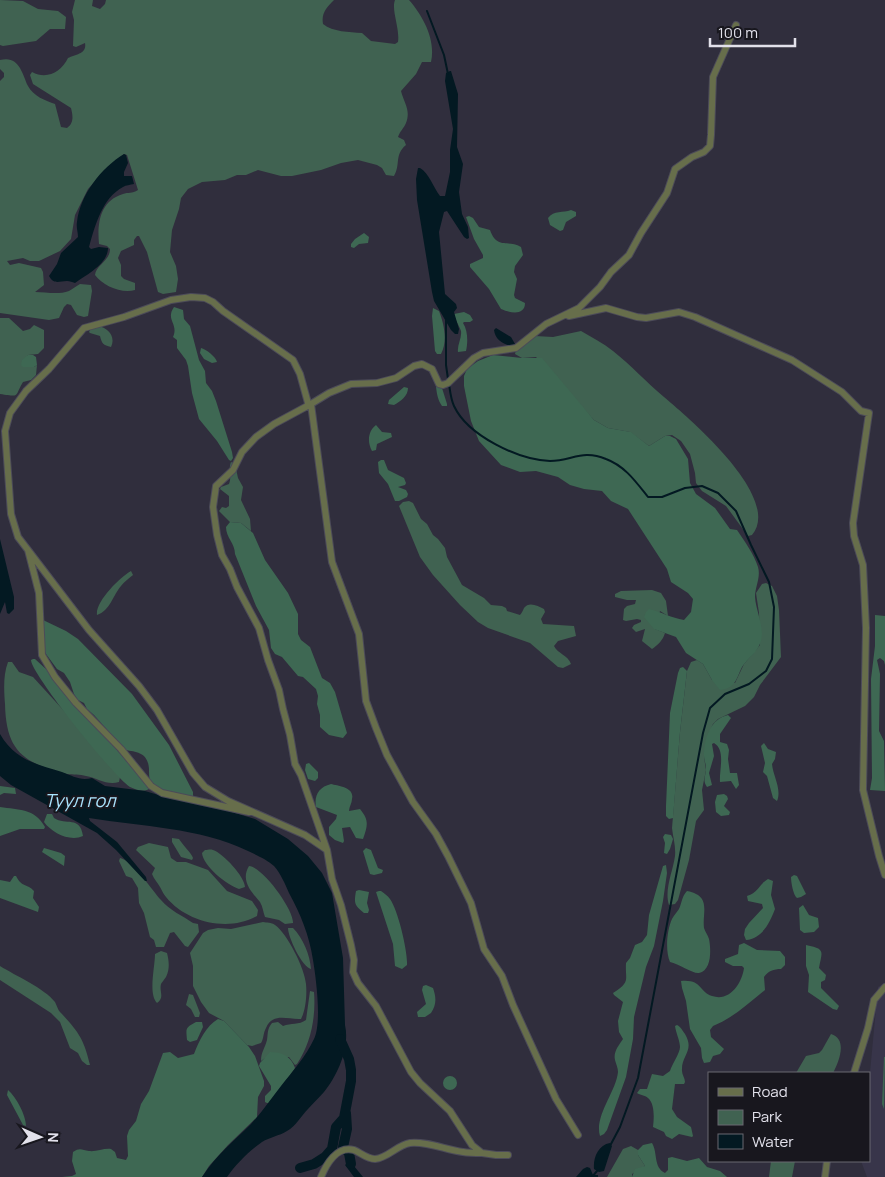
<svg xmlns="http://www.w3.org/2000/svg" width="885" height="1177" viewBox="0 0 885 1177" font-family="Manrope,sans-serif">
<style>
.built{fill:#38354a}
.green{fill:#406251}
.forest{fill:#3e6853}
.water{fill:#031922}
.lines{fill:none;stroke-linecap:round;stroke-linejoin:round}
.stream{stroke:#031922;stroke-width:2}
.river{stroke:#031922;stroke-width:10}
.street-casing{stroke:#4c4b59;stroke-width:8}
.street{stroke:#676e4b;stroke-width:6}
.labels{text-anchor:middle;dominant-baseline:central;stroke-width:4;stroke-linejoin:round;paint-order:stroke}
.water-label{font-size:18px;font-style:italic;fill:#a9e4fe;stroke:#18171e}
</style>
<rect width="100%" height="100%" fill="#302e3d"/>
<!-- built -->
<path class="built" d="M885 983V1177H867L861 1161H869V1083L878 987Z"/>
<!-- green -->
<path class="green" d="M0 0 23 1 38 9 58 11 66 17 65 29H50L36 41 3 46 0 45Z
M75 0H93L92 6 100 9 105 4 106 0H334C327 7 321 13 323 24 333 32 349 32 362 33L371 41 395 44 398 42C400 28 391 10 395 0H409C423 16 436 40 431 62H422L416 74 401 91C404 103 411 110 406 123 404 128 400 131 398 137L404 140 406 145C394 155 401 164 394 176L386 175 382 168 377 165 358 160 341 163 321 170 292 176H281L258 170 246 175H237L225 180 202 182 188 189 181 198 179 209 172 230 170 252 176 266 178 279 176 292 163 294 158 292 147 252 139 236H137L134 240V245L121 251 118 258 121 265V276L124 279 135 283V290C122 294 103 286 95 275 96 265 110 261 110 249L107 246 99 244C97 223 100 201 123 194 128 192 132 194 138 190L127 155 124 154 108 167 88 189 75 215 71 239 60 251 39 261H30L23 258 7 261 10 265 19 263 41 268 43 272 44 285 35 292C46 292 58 295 69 291 73 289 76 286 80 284L91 285 92 291 88 316 84 317 77 315 71 305 67 304 64 307 59 318 49 320 0 313V81L4 77V73L0 69V60C19 55 22 73 28 86 33 96 46 101 55 104L61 127 67 128C74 123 73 116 71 108L33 84 30 75 32 72C47 80 61 72 68 58 76 54 87 54 85 43L76 47 73 46 74 20 72 12Z
M0 318H9L23 331 30 329 34 325 44 330V348L38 354 28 355 23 367H34L37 365 36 375 31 380 23 382C14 397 21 397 0 394Z
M98 326C108 328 116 336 111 347 103 345 102 344 100 336L90 333 89 332 91 328Z
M581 331C591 337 603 343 613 351 631 365 646 382 664 397 690 419 783 498 752 535L748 536 726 506 702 491 696 483 695 473 690 454 681 441 672 435 665 436 649 446 630 432 608 428 594 420 536 357 522 358 515 354 516 350 535 336 553 337Z
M231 462 235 464 238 478 243 487 241 500 250 519 251 531 241 523 230 522 219 511 222 507 226 508 229 506V496L220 489 221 487 229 484C232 477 228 469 231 462Z
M409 501 413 503 421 519 427 524 433 535 438 539 445 548 447 557 462 585 484 598 491 605 502 606 506 608 507 611 520 615C522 613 523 610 524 608 529 601 538 606 544 609L545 612 541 619 543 624 574 626 576 636 558 641 554 646C558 654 568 655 571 664L563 668 558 667 530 643 488 628 478 622 460 605 433 575 420 557 399 506 403 502Z
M131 571 133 575C129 578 124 582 121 586 113 595 110 611 97 615 95 602 120 577 131 571Z
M766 583 772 586 777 596 779 610 781 657 760 685 754 697 745 706 718 719 713 724 708 735 704 757 706 770 702 790 704 810 696 821 689 860 678 900 675 904 669 905C664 890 673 871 675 856 676 846 673 838 672 828L680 732 687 671 691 662 697 660 703 664 712 680 735 683 744 664 760 645 759 613 756 593 762 584Z
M652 590 661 593 666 601 668 616 660 611 655 629 665 633C663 640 658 645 652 649L642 641 645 629 636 632 632 628 634 625 641 622V620L637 619 626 621 623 620 624 609 627 606 635 604 636 600H627L615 597V594L621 591Z
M8 662H12L19 672 33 677 65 712 120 777 119 782C107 786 98 778 86 776 80 774 73 775 67 774 23 763 6 751 5 704 4 691 3 675 8 662Z
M172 838 179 839C182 844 192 854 193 858L192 860 181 857 172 842Z
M149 843 168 847 171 858 177 862H186L208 870 227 891 252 901 258 910 257 916C229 932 187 923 166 897 163 894 162 890 160 887 157 882 154 879 152 874L155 868 136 850 138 847Z
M205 850C208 850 210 849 213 850 223 853 245 877 245 887L239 889C227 885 203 866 202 853Z
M120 858C132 860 152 890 161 900 169 910 183 916 193 923L198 924 199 932 188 947 185 946 174 932 170 933 164 947H156L154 940 150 937 144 913 139 903 138 888 132 878 126 876 119 861Z
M249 866C263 867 294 910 293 923L285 924 279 920 265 917C263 912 263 907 260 902 252 892 240 881 249 866Z
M263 922C267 923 271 922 275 925 287 933 305 969 306 984 307 994 306 1009 301 1019 288 1020 273 1012 266 1028 263 1033 264 1038 261 1043L252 1046 247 1045 224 1021 209 1013 201 1002 193 986V966L190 953 203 933 208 930 218 928 231 929Z
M288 928H293C303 938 310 955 311 969 302 967 288 937 288 928Z
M161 951 167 953C169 961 170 969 166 977 164 980 162 982 161 984 159 992 165 997 157 1003 148 994 155 967 155 954Z
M0 966C16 976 44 988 55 1002 57 1006 58 1010 60 1012 78 1031 84 1039 90 1065H87L82 1061 78 1053 70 1048 60 1022 51 1013 0 980Z
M310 991 314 992C316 1017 311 1043 297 1064L295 1065 289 1057 265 1058 261 1061C261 1052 265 1048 267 1040 268 1033 267 1029 272 1023L278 1022 283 1026C291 1023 299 1025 306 1020Z
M189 994 193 995 200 1013 199 1017H195L191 1009 186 1005Z
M831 1034C848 1039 839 1062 833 1073H796L806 1056 819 1053 822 1050Z
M631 1146 638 1150V1155L645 1166 632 1174V1177H607L623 1149Z
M771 1161H795L792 1177H769Z"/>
<!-- forest -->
<path class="forest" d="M571 210 576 212V216L566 222 563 230 560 231 550 225 548 218C554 210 563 213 571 210Z
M469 216 473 218 479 227 490 230C497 250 508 239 521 247L523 255 515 266 514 272 517 279 514 295 515 298 525 303C525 316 510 313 501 309L489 289 470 267V264L483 258V255L474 239 466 217Z
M364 233 369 237 368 243 359 244 354 248 351 247V244L355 239Z
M174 307 183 310 184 319 190 326 199 360 205 371 206 383 212 391 216 401 232 452 233 458 231 461 229 460 217 441 199 419 192 393 188 366 186 360 177 348V340L173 337C179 324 165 320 174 307Z
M433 308 439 311C444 324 448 341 441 354H437L435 351 432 316Z
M464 312 470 315 473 320 470 322H464L463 323C468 331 468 342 466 351L458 352C457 345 462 338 461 331 459 325 455 320 454 314Z
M201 348C206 349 216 357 217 362L212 363 204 359 200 353Z
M28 355H33L36 357 37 365 34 367H23L21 365 22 360Z
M493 355 522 358H542L594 420 608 428 631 432 649 446 665 436H670L676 439 688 459 690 483 696 494 715 508 730 529 737 530C745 542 754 554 758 567 761 577 755 587 755 597 756 613 767 631 759 646 755 654 747 659 742 667 736 679 736 688 720 690L712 680 703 664 686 653 676 637 654 629 644 617 646 612 649 609C662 612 671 618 684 620L691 612 693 599 688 593 671 582 667 569 628 509 611 501 602 491 584 489 570 485 558 477 536 471 520 472 501 465 479 441 471 421 464 386V376L467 369 478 361Z
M439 386 442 388 447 404V406H442C438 400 437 395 436 387Z
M404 387 408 388C408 396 401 401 394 405L388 404 389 400Z
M376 425 382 432 391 433 392 437 377 444 376 450 372 451C367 442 368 431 376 425Z
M381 460H384L388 470 404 478 406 483 405 485 398 487 406 490 408 494 407 497 399 501H395L388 484 379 473 378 462Z
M230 522 241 523 253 533 265 560 288 593 298 614V634L301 640 310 647 322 678 330 683 335 692 347 733 343 738 329 735 320 727V715L317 704 318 696 316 689 303 677 298 676 282 657 275 654 271 648 269 630 256 606 235 554C235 543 226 538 226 527Z
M875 615 885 616V665L884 661 880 658 877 660 880 674 879 731 884 741 885 791 870 790 872 778 871 679 875 646Z
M43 620 66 631 78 639 132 694 169 745 193 792V796C183 796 154 791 150 781 149 778 149 772 149 769 148 753 138 752 125 750L94 715 87 709 84 703 78 700 74 694 70 682 64 673 57 669 46 654 44 650Z
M33 659H35L47 670 136 772 149 789C143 792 136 790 130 787 115 778 31 674 31 660Z
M683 667 687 671 680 732 673 818 669 819 666 816V806L670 713 678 673 680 668Z
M728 715 731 718 720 734V742L727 744 729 750 728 759 730 773H737L739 785 736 789 731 781 720 782C719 770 726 750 714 743L712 744 714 756 709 773 712 785 707 787C702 780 706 776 706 768 706 764 704 760 704 756 704 739 710 719 728 715Z
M764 743 768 749 776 752 775 759 772 764C773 776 782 789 777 801L773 798 767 776 763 772 765 763 761 746Z
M309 763 318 772V778L315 781 308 779 305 770 306 764Z
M331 784C338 786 355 787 352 799 352 803 349 807 349 811L360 809C369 820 368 825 363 839L356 838 350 827 342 828 344 841 343 843 335 840 329 835V827L336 819 337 815 316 807C314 795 319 787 331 784Z
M0 786 15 788 16 794 4 793 0 795Z
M724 794 727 796 728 799 724 806 730 812 729 815 721 816 716 812 715 802 717 795Z
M0 807C19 810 34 808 45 827L44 829H20L0 836Z
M47 814H52L54 818C66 826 80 815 83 836 70 842 52 833 44 822Z
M665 834 671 835 673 839 670 849 667 854 664 853 665 843 663 837Z
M44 848 61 853 65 856 64 866 42 852Z
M366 848 371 850 378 868 383 870 382 873 374 875 370 874 363 851Z
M666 865 667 873 663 901 654 946 646 967 634 1017 633 1039 626 1077 607 1130 604 1134 600 1136C594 1116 616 1092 618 1072 618 1068 616 1064 615 1060 613 1052 619 1045 623 1039L619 1032 618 1021 623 1002 614 995 613 993C631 981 625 981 626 963L630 958 635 945 642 942 647 935 649 915 663 866Z
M794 875 797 876 806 894 801 897 797 898C793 895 791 882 791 877Z
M14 876H16C22 888 27 883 34 891L33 898 39 907 38 912 0 898V880L10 882Z
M768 879 773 881 771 895 775 909C770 922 763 938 746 940L744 935 745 929 749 923 763 908 762 904 748 901 747 896C759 892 758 885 768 879Z
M359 890 369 892 367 903 369 910 368 913H364C354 905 354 903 356 891Z
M379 891H381C384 893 388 896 390 899 398 910 408 952 407 965L402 969 395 966 393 944 376 892Z
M687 891C712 896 702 912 704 928 705 932 708 935 709 939 711 949 712 970 699 973 693 974 679 964 670 962 665 950 667 930 672 919 674 915 677 912 679 909 682 902 682 896 687 891Z
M803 905 809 915 818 918 819 927 814 932 804 933 800 930 799 908Z
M744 943 757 950 780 951 785 957V965L781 969C774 969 768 971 764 977L765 990C749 1003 733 1018 713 1026L710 1030 711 1037 724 1049 720 1054 713 1056 710 1062 704 1063 702 1058 701 1048 690 1029 686 1001 682 988 681 981C702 979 699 992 712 996 730 1002 742 983 744 968L742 966H733L725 962V959L738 954 739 945Z
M806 945C826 949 822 951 819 968L826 975 825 980 821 982V988L839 1006 837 1010 833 1009 808 992 809 975 806 966Z
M426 985 433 988C436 997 437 1004 431 1013L425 1017H418L417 1012 426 1004 422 990 423 986Z
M218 1019 224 1021 249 1047 255 1056 264 1081V1086L258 1097 257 1117 228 1145 209 1166 202 1177H62L72 1176 76 1174 72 1161 73 1152C80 1147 82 1150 89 1151 96 1152 104 1148 111 1149L115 1152 117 1158 126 1160 128 1156 127 1136 129 1130 136 1121 141 1104 149 1091 163 1053 170 1052 178 1058 194 1054C199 1041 206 1026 218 1019Z
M196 1022H202L203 1027 197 1040 190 1042 187 1040C186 1028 185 1028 196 1022Z
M677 1025C681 1027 682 1030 685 1034 695 1051 681 1055 682 1071 682 1075 685 1078 685 1082L684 1084H675L672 1109 677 1117 691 1127 693 1136 692 1137 679 1134 672 1139 666 1136 664 1132 653 1127C654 1118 655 1104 648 1098 645 1095 640 1095 637 1093L640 1089H647L652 1074 663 1076 670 1071C672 1064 680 1053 680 1047 680 1041 676 1033 675 1026Z
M270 1052C282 1052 291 1056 295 1068L270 1103H267L265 1102V1096L271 1090V1086L259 1066 260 1063Z
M884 1057H885L884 1109 882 1104Z
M443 1083a7 7 0 1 1 14 0a7 7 0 1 1-14 0Z
M8 1090C16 1097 26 1115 26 1126L23 1125 7 1095Z
M652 1143C658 1153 653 1167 665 1173L668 1170V1158L672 1157 687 1161 699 1158 707 1167 720 1171 727 1177H632L635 1169 645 1166 638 1155V1150L643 1145Z"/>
<!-- water -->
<path class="water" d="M450 71H451L458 94 457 147 463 164 459 192 462 214 468 227 469 238 467 239 464 237 447 211 444 212 439 232 445 294 456 304 457 308 454 312 459 329 458 334H455L451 330 434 301 432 292 417 200 416 179 418 168H420C429 173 433 187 440 196H445L450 172V150L453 129 445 81 446 73Z
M124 154 126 155 128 163 124 172V176H132L134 184C130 185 126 185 123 187 102 198 95 226 89 247L91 249 99 247 108 248C108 264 86 275 75 283 72 282 70 281 67 281 59 281 54 285 49 276L57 264 61 253 78 237C78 232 76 227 77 222 80 195 101 168 124 154Z
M496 328 511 337 515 344 511 346C502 344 495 339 494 330Z
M0 539 14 597V609L9 614 7 613 5 602 0 614Z
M0 734C15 760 36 764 62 772 73 776 80 781 92 778L105 786 145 791 172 799 195 801 255 819 288 839 308 856 322 873 332 893 343 958 345 1025C350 1047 338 1075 324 1092 319 1098 313 1103 308 1109 301 1116 296 1126 287 1131 279 1136 270 1137 262 1142 249 1151 236 1164 227 1177H202C217 1154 232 1143 251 1124 262 1112 271 1099 281 1086 293 1071 306 1056 314 1039 322 1023 316 978 313 960 309 935 301 915 289 893 285 884 281 874 274 866 268 860 256 855 248 851 198 827 143 827 89 818L90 821 117 842 146 877 147 881H145L116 850 97 833 11 785 0 776Z
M610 1143 612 1146 604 1171 599 1172 594 1169C593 1158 598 1145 610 1143Z
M346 1164 354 1166 363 1177H354L345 1165Z
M587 1167 590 1168 593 1175H598V1177H576L583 1169Z"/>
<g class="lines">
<!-- stream -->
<path class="stream" d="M427 11 444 55 448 74
M446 319V365L448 379
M449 384C450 391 451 400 454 406 468 436 519 460 550 461 572 461 582 449 606 459 625 466 636 482 648 497H662L685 488 702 486 718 493 736 511 751 545 769 582 774 607 772 659 766 671 749 684 725 694 710 708 703 733 638 1078 620 1127 611 1144
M592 1177 597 1171"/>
<!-- river -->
<path class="river" d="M346 1113 347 1129 343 1147 349 1153 351 1164
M300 1168 314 1164 325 1157 332 1149 336 1127 344 1118 351 1081V1070L349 1059 340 1039"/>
<!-- street casing -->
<g class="street-casing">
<path id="street" d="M569 316 606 308 637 317 646 318 679 312 695 317 792 360 842 392 861 411 869 413 853 523 854 536 863 565 866 628 863 790 879 856 885 875
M28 550 18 537 11 514 5 431 10 413 26 391 49 369 84 328 124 317 171 300 191 297 205 298 213 302 223 311 293 360 300 374 308 403 311 404 329 393 351 384 377 383 396 378 414 366 422 364 432 369 439 384 443 385 448 383 474 358 483 353 516 348 546 324 579 308 600 287 611 272 629 255 641 233 667 193 675 169 692 157 704 152 710 146 711 135 713 77 736 25
M249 812 162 793 151 786 121 749 76 703 55 677 42 655 39 593 28 550 89 630 139 686 157 710 193 773 205 787 228 801 305 835 327 850 332 879 341 905 351 945 354 960 353 972 358 983 376 1006 411 1072 420 1083 450 1111 472 1145 482 1153 496 1155H508
M327 850 301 775 295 764 290 735 283 709 279 690 268 660 259 628 237 587 230 569 222 555 217 535 213 507 216 486 233 470 242 452 256 437 274 424 311 404 332 562 359 634 366 701 376 728 387 755 413 802 436 834 448 856 471 903 484 949 502 976 513 1005 556 1099 578 1135
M854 1073 868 1028 874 1000 885 987
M321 1177C326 1165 337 1145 354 1150 361 1153 367 1159 375 1159 388 1158 397 1145 410 1143 427 1141 446 1150 463 1152 469 1153 476 1153 482 1153
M825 1177 827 1161"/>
</g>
<!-- street -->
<use href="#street" class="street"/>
</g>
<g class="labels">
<!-- water labels -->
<g class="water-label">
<text x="80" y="800">Туул гол</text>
</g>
</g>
<!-- legend -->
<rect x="708" y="1072" width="162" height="90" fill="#18171e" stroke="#696870"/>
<rect x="718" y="1088" width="25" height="8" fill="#676e4b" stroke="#696870"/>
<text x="752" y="1097" font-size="15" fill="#e2e1eb">Road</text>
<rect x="718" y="1110" width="25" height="15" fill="#406251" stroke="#696870"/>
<text x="752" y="1122" font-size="15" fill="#e2e1eb">Park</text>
<rect x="718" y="1134" width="25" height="15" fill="#031922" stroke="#696870"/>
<text x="752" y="1147" font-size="15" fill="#e2e1eb">Water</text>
<!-- north arrow -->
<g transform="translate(40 1137) rotate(92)" stroke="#18171e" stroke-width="4" paint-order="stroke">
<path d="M0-4L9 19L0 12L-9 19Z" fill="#e2e1eb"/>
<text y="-8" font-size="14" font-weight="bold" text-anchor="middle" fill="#e2e1eb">N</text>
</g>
<!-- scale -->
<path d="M710 38v8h85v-8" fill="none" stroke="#e2e1eb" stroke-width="2.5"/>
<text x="718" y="38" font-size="15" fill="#e2e1eb" stroke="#18171e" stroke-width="4" paint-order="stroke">100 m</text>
</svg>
